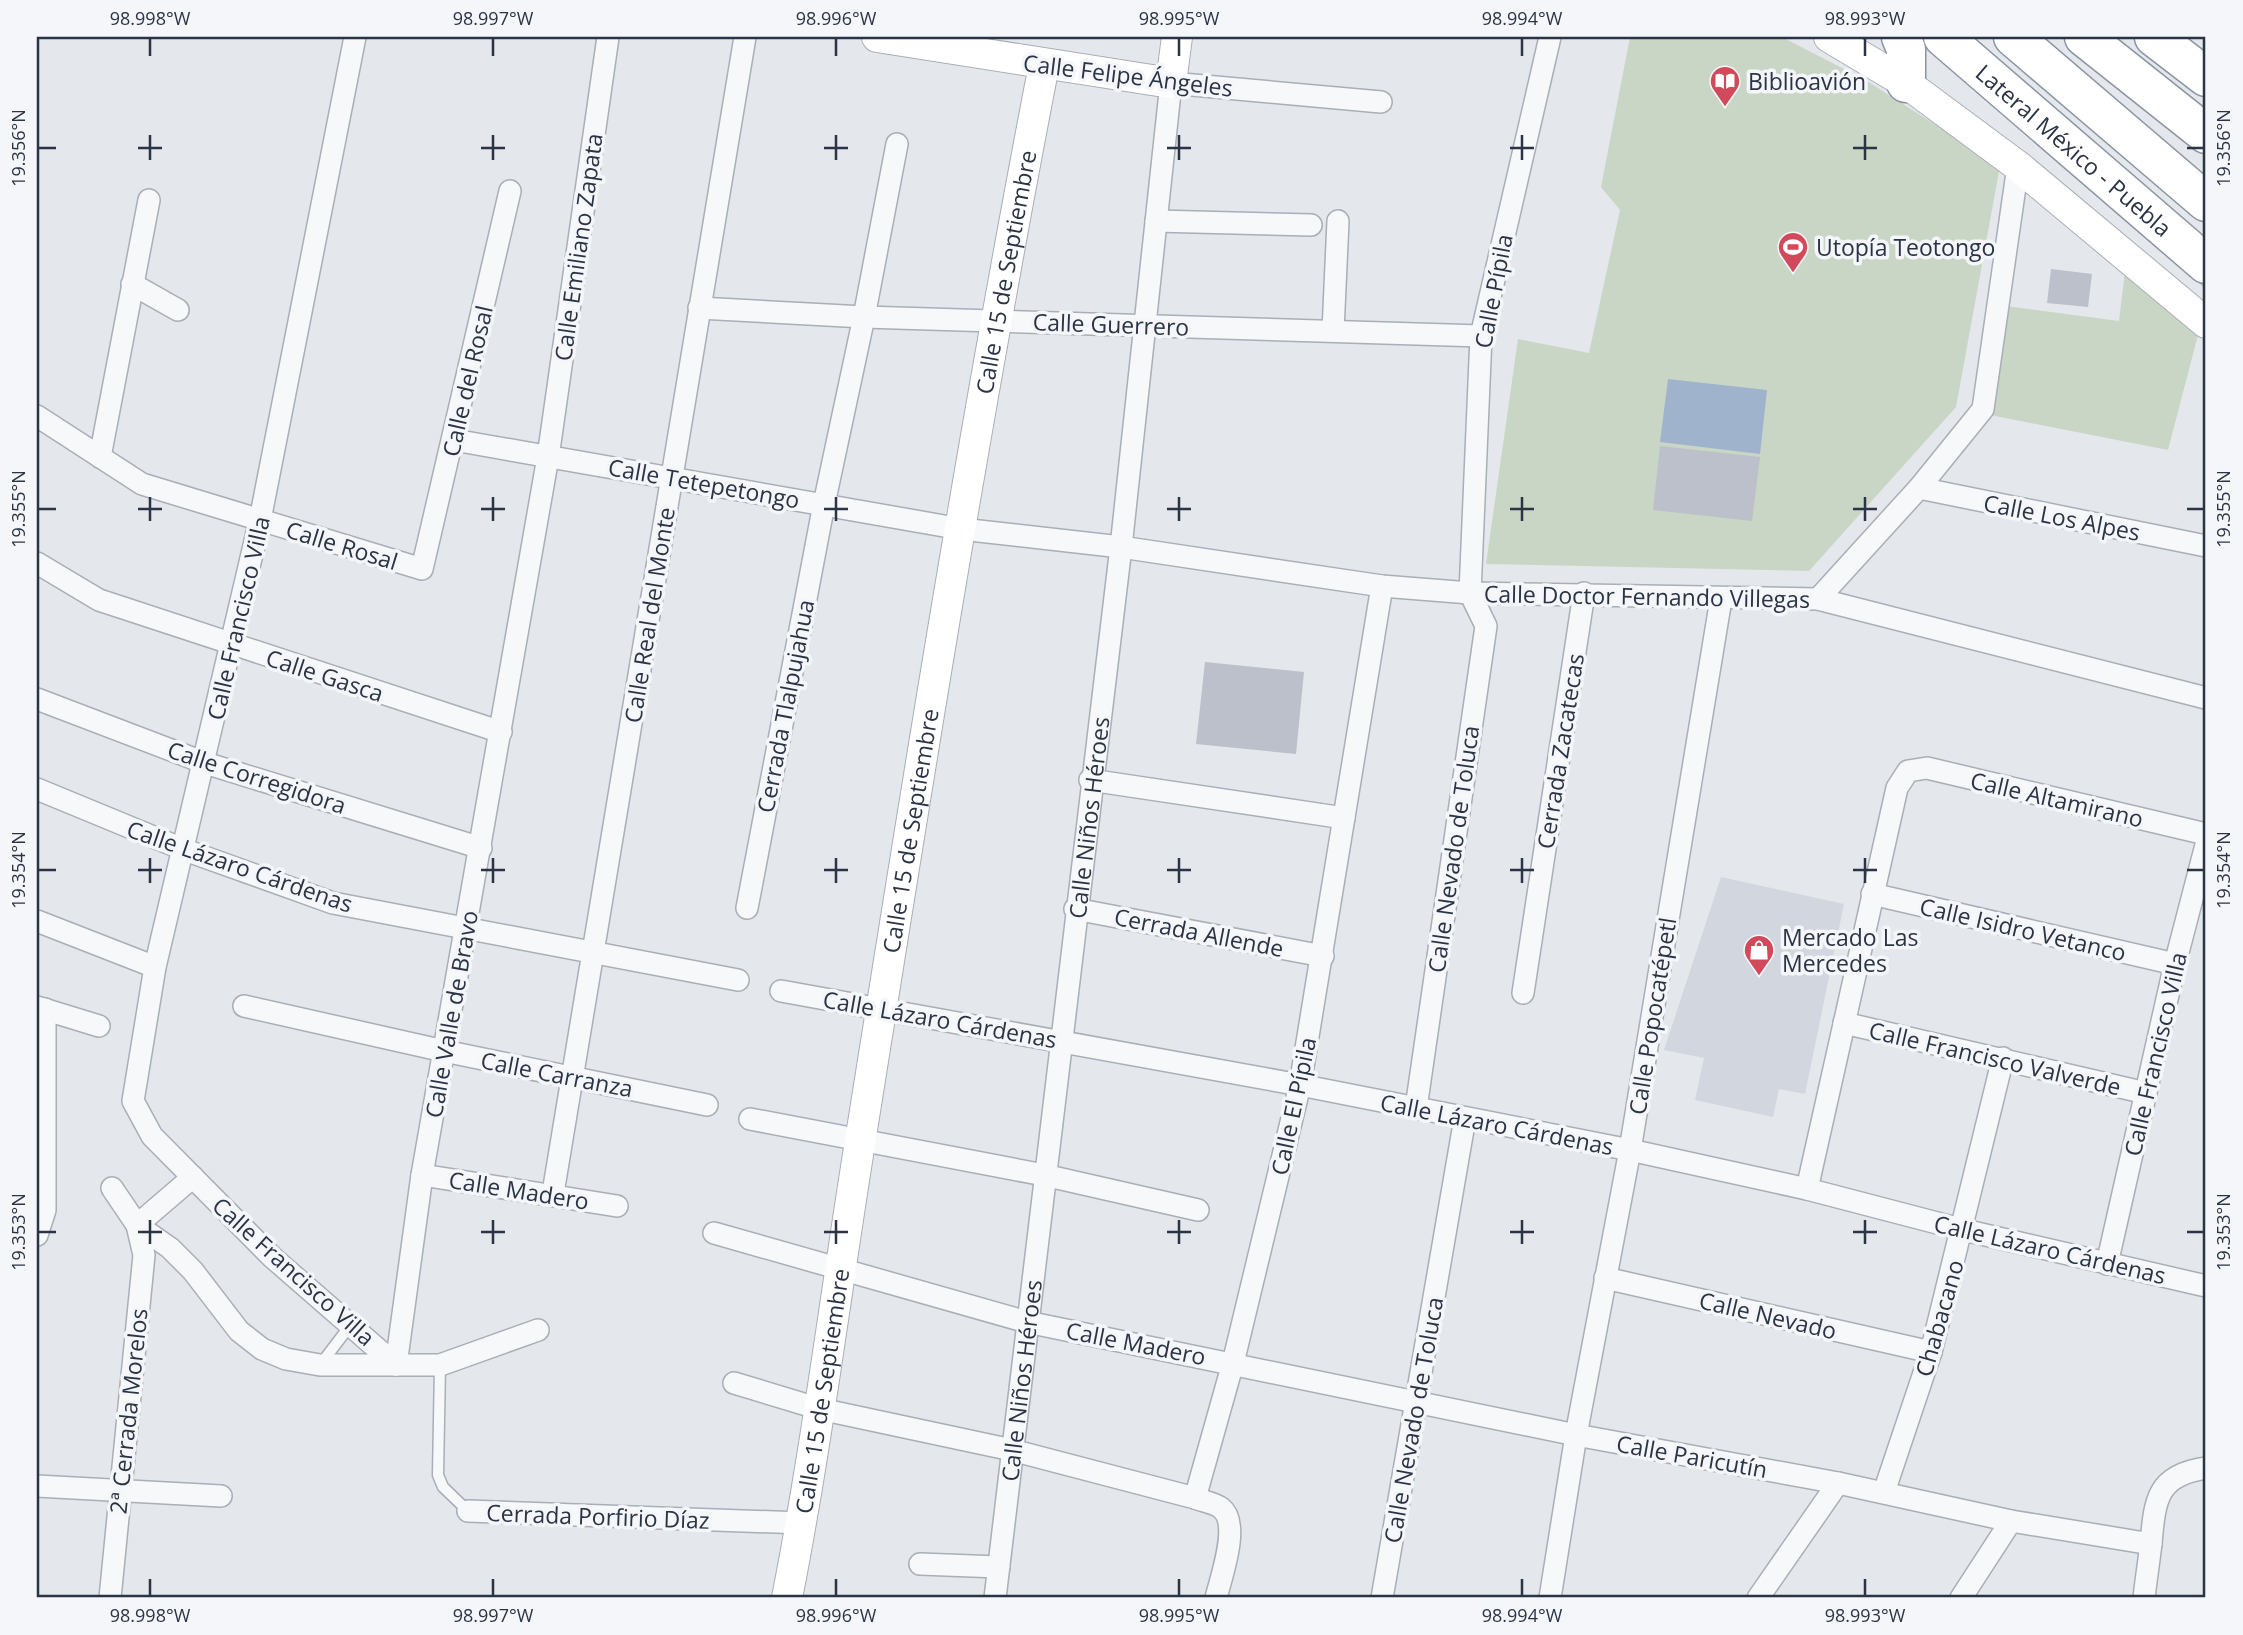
<svg xmlns="http://www.w3.org/2000/svg" width="2243" height="1635" viewBox="0 0 2243 1635" font-family="'Open Sans',sans-serif">
<style>
.built{fill:#d2d6de}
.green{fill:#c9d6c5}
.water{fill:#9fb4cc}
.building{fill:#bbc0ca}
.lines{fill:none;stroke-linecap:round;stroke-linejoin:round}
.secondary-tunnel{stroke:#bfc3cb;stroke-width:30;stroke-dasharray:30 15;stroke-linecap:butt}
.lane-casing{stroke:#a9aeb7;stroke-width:13}
.street-casing{stroke:#a9aeb7;stroke-width:24}
.secondary-casing{stroke:#a9aeb7;stroke-width:32}
.highway-casing{stroke:#8b94a3;stroke-width:41}
.lane{stroke:#f7f8fa;stroke-width:10}
.street{stroke:#f7f8fa;stroke-width:21}
.secondary{stroke:#fff;stroke-width:30}
.highway{stroke:#fff;stroke-width:38}
.ticks{fill:none;stroke:#2b3445;stroke-width:2.5}
.labels{text-anchor:middle;dominant-baseline:central;stroke-width:7;stroke-linejoin:round;paint-order:stroke}
.street-label{font-size:23px;fill:#2b3445;stroke:#f4f6f9}
.poi-label{font-size:23px;fill:#2b3445;stroke:#f4f6f9;text-anchor:start}
.neatline{fill:none;stroke:#2b3445;stroke-width:2.5}
.ticks-label{font-size:18px;text-anchor:middle;fill:#2b3445}
</style>
<rect width="100%" height="100%" fill="#e4e7ec"/>
<!-- built -->
<path class="built" d="M1721 877 1844 904 1805 1094 1779 1089 1773 1117 1695 1100 1704 1058 1664 1050Z"/>
<!-- green -->
<path class="green" d="M1630 37H1782L1867 81 2000 166 1956 407 1809 571 1486 564 1518 339 1589 353 1620 210 1601 187Z
M2125 271 2199 331 2168 450 1990 415 2006 306 2119 321Z"/>
<!-- water -->
<path class="water" d="M1668 379 1767 390 1760 454 1660 442Z"/>
<!-- building -->
<path class="building" d="M2051 269 2092 274 2088 307 2047 303Z
M1660 446 1760 457 1752 521 1653 510Z
M1205 662 1304 672 1296 754 1196 744Z"/>
<g class="lines">
<!-- secondary-tunnel -->
<path class="secondary-tunnel" d="M2203 287 2206 284"/>
<!-- lane casing -->
<g class="lane-casing">
<path id="lane" d="M320 1365 352 1323
M440 1365 438 1475 443 1487 468 1511"/>
</g>
<!-- street casing -->
<g class="street-casing">
<g id="street">
<path d="M355 37 260 520 155 967 133 1101 152 1136 272 1257 396 1365"/>
<path d="M1156 221 1311 225"/>
<path d="M132 284 178 310"/>
<path d="M699 308 864 317 1481 336"/>
<path d="M1333 331 1338 221"/>
<path d="M37 416 142 484 422 569 510 191"/>
<path d="M454 440 961 529 1121 547 1382 586 1470 593 1818 599 2206 698"/>
<path d="M100 457 149 200"/>
<path d="M1919 488 2206 546"/>
<path d="M37 563 99 600 501 732"/>
<path d="M1818 599 1919 488 1983 409 2018 166"/>
<path d="M37 699 205 763 481 848"/>
<path d="M1090 780 1344 818"/>
<path d="M37 789 185 850 333 903 738 980"/>
<path d="M1872 894 2175 964"/>
<path d="M747 908 824 504 864 317 897 144"/>
<path d="M1075 909 1323 956"/>
<path d="M37 921 155 967"/>
<path d="M781 991 1300 1085 1630 1150 1807 1189 1964 1230 2206 1286"/>
<path d="M1523 993 1584 593"/>
<path d="M244 1006 444 1051 707 1105"/>
<path d="M37 1007 99 1026"/>
<path d="M1844 1023 2146 1093"/>
<path d="M1416 1108 1486 626 1470 593 1481 336 1550 37"/>
<path d="M750 1119 1044 1175 1198 1210"/>
<path d="M422 1175 617 1206"/>
<path d="M112 1188 137 1225 170 1248 193 1271 239 1331 262 1349 286 1359 320 1365H440L538 1330"/>
<path d="M1807 1189 1897 788 1908 771 1927 768 2206 834"/>
<path d="M553 1193 745 37"/>
<path d="M137 1225 193 1177"/>
<path d="M714 1233 1027 1322 1576 1435 1838 1483 2011 1521 2151 1544"/>
<path d="M37 1235 45 1210V1009"/>
<path d="M2107 1264 2175 964 2206 845"/>
<path d="M1605 1278 1931 1352"/>
<path d="M396 1365 422 1175 548 457 608 37"/>
<path d="M734 1383 820 1409 1012 1450 1195 1498"/>
<path d="M37 1486 221 1496"/>
<path d="M1884 1492 1931 1352 2003 1058"/>
<path d="M468 1511 802 1523"/>
<path d="M920 1564 999 1567"/>
<path d="M110 1598 144 1255 137 1225"/>
<path id="s1" d="M995 1598 1121 547 1171 83 1381 102"/>
<path d="M1216 1598C1221 1577 1241 1523 1221 1508 1215 1503 1202 1501 1195 1498L1233 1363 1300 1085 1382 586"/>
<path d="M1382 1598 1465 1118"/>
<path d="M1550 1598 1576 1435 1630 1150 1721 599"/>
<path d="M1758 1598 1838 1483"/>
<path d="M1961 1598 2011 1521"/>
<path d="M2144 1598C2146 1580 2149 1561 2151 1543 2155 1499 2157 1475 2206 1468"/>
</g>
</g>
<!-- secondary casing -->
<g class="secondary-casing">
<g id="secondary">
<path d="M877 37 1171 83 1177 37"/>
<path d="M1829 37 1906 83 2018 166 2206 323"/>
<path id="s2" d="M787 1598C817 1445 836 1290 861 1136 918 778 975 421 1044 65"/>
</g>
</g>
<!-- highway casing -->
<g class="highway-casing">
<g id="highway">
<path d="M1901 37 1906 49V83"/>
<path id="s3" d="M1943 37 2206 264"/>
<path d="M2013 37 2206 202"/>
<path d="M2084 37 2206 134"/>
<path d="M2154 37 2206 77"/>
</g>
</g>
<!-- lane -->
<use href="#lane" class="lane"/>
<!-- street -->
<use href="#street" class="street"/>
<!-- secondary -->
<use href="#secondary" class="secondary"/>
<!-- highway -->
<use href="#highway" class="highway"/>
</g>
<!-- ticks -->
<path class="ticks" d="M150 38V56M493 38V56M836 38V56M1179 38V56M1522 38V56M1865 38V56M150 135V160M493 135V160M836 135V160M1179 135V160M1522 135V160M1865 135V160M38 148H56M138 148H162M481 148H505M824 148H848M1167 148H1191M1510 148H1534M1853 148H1877M2187 148H2204M150 497V521M493 497V521M836 497V521M1179 497V521M1522 497V521M1865 497V521M38 509H56M138 509H162M481 509H505M824 509H848M1167 509H1191M1510 509H1534M1853 509H1877M2187 509H2204M150 858V883M493 858V883M836 858V883M1179 858V883M1522 858V883M1865 858V883M38 870H56M138 870H162M481 870H505M824 870H848M1167 870H1191M1510 870H1534M1853 870H1877M2187 870H2204M150 1220V1244M493 1220V1244M836 1220V1244M1179 1220V1244M1522 1220V1244M1865 1220V1244M38 1232H56M138 1232H162M481 1232H505M824 1232H848M1167 1232H1191M1510 1232H1534M1853 1232H1877M2187 1232H2204M150 1579V1596M493 1579V1596M836 1579V1596M1179 1579V1596M1522 1579V1596M1865 1579V1596"/>
<!-- icons -->
<defs>
<g id="library-pin" transform="scale(1.575)"><path d="M0 17L-7.5 6A9.5 9.5 0 1 1 7.5 6Z" fill="#d1495b" stroke="#f4f6f9"/><path d="M-6-4Q-3-5.5-.7-3.5V5Q-3 3-6 4ZM6-4Q3-5.5 .7-3.5V5Q3 3 6 4Z" fill="#fff"/></g>
<g id="stadium-pin" transform="scale(1.575)"><path d="M0 17L-7.5 6A9.5 9.5 0 1 1 7.5 6Z" fill="#d1495b" stroke="#f4f6f9"/><path d="M0-5a6.5 5 0 1 0 0 10a6.5 5 0 1 0 0-10ZM-3.5-1.8h7v3.6h-7Z" fill="#fff"/></g>
<g id="shop-pin" transform="scale(1.575)"><path d="M0 17L-7.5 6A9.5 9.5 0 1 1 7.5 6Z" fill="#d1495b" stroke="#f4f6f9"/><path d="M-5-2.5h2.3a2.7 3.5 0 0 1 5.4 0H5L5.5 6h-11ZM-1.5-2.5h3a1.5 2.3 0 0 0-3 0Z" fill="#fff"/></g>
</defs>
<g fill-rule="evenodd">
<use href="#library-pin" x="1725" y="81"/>
<use href="#stadium-pin" x="1793" y="247"/>
<use href="#shop-pin" x="1759" y="950"/>
</g>
<g class="labels">
<!-- street labels -->
<g class="street-label">
<text transform="translate(1128 75) rotate(7)">Calle Felipe Ángeles</text>
<text stroke="none"><textPath href="#s3" startOffset="173">Lateral México - Puebla</textPath></text>
<text transform="translate(578 247) rotate(-82)">Calle Emiliano Zapata</text>
<text stroke="none"><textPath href="#s2" startOffset="1344">Calle 15 de Septiembre</textPath></text>
<text transform="translate(1493 291) rotate(-79)">Calle Pípila</text>
<text transform="translate(1111 324) rotate(2)">Calle Guerrero</text>
<text transform="translate(467 381) rotate(-77)">Calle del Rosal</text>
<text transform="translate(704 483) rotate(10)">Calle Tetepetongo</text>
<text transform="translate(2062 517) rotate(11)">Calle Los Alpes</text>
<text transform="translate(342 545) rotate(17)">Calle Rosal</text>
<text transform="translate(1647 596) rotate(1)">Calle Doctor Fernando Villegas</text>
<text transform="translate(649 615) rotate(-81)">Calle Real del Monte</text>
<text transform="translate(238 618) rotate(-77)">Calle Francisco Villa</text>
<text transform="translate(325 675) rotate(18)">Calle Gasca</text>
<text transform="translate(785 706) rotate(-79)">Cerrada Tlalpujahua</text>
<text transform="translate(1560 751) rotate(-81)">Cerrada Zacatecas</text>
<text transform="translate(257 777) rotate(18)">Calle Corregidora</text>
<text transform="translate(2057 799) rotate(13)">Calle Altamirano</text>
<text stroke="none"><textPath href="#s1" startOffset="786">Calle Niños Héroes</textPath></text>
<text stroke="none"><textPath href="#s2" startOffset="777">Calle 15 de Septiembre</textPath></text>
<text transform="translate(1453 849) rotate(-82)">Calle Nevado de Toluca</text>
<text transform="translate(240 866) rotate(19)">Calle Lázaro Cárdenas</text>
<text transform="translate(2023 929) rotate(13)">Calle Isidro Vetanco</text>
<text transform="translate(1199 932) rotate(11)">Cerrada Allende</text>
<text transform="translate(451 1014) rotate(-80)">Calle Valle de Bravo</text>
<text transform="translate(1652 1016) rotate(-81)">Calle Popocatépetl</text>
<text transform="translate(940 1019) rotate(10)">Calle Lázaro Cárdenas</text>
<text transform="translate(2155 1054) rotate(-77)">Calle Francisco Villa</text>
<text transform="translate(1995 1058) rotate(13)">Calle Francisco Valverde</text>
<text transform="translate(557 1074) rotate(11)">Calle Carranza</text>
<text transform="translate(1293 1106) rotate(-78)">Calle El Pípila</text>
<text transform="translate(1497 1124) rotate(11)">Calle Lázaro Cárdenas</text>
<text transform="translate(519 1190) rotate(9)">Calle Madero</text>
<text transform="translate(2050 1249) rotate(13)">Calle Lázaro Cárdenas</text>
<text transform="translate(294 1271) rotate(42)">Calle Francisco Villa</text>
<text transform="translate(1768 1315) rotate(13)">Calle Nevado</text>
<text transform="translate(1939 1318) rotate(-74)">Chabacano</text>
<text transform="translate(1136 1343) rotate(11)">Calle Madero</text>
<text stroke="none"><textPath href="#s1" startOffset="219">Calle Niños Héroes</textPath></text>
<text stroke="none"><textPath href="#s2" startOffset="210">Calle 15 de Septiembre</textPath></text>
<text transform="translate(128 1411) rotate(-84)">2ª Cerrada Morelos</text>
<text transform="translate(1413 1420) rotate(-80)">Calle Nevado de Toluca</text>
<text transform="translate(1692 1456) rotate(10)">Calle Paricutín</text>
<text transform="translate(598 1516) rotate(2)">Cerrada Porfirio Díaz</text>
</g>
<!-- poi labels -->
<g class="poi-label">
<text x="1748" y="81">Biblioavión</text>
<text x="1816" y="247">Utopía Teotongo</text>
<text x="1782" y="937">Mercado Las<tspan x="1782" dy="26">Mercedes</tspan></text>
</g>
</g>
<!-- border -->
<rect width="2243" height="1635" fill="none" stroke="#f4f6f9" stroke-width="77"/>
<rect x="38" y="38" width="2166" height="1558" class="neatline"/>
<g class="ticks-label">
<text x="150" y="25">98.998°W</text>
<text x="493" y="25">98.997°W</text>
<text x="836" y="25">98.996°W</text>
<text x="1179" y="25">98.995°W</text>
<text x="1522" y="25">98.994°W</text>
<text x="1865" y="25">98.993°W</text>
<text transform="translate(19 148) rotate(-90)" y="6">19.356°N</text>
<text transform="translate(2224 148) rotate(-90)" y="6">19.356°N</text>
<text transform="translate(19 509) rotate(-90)" y="6">19.355°N</text>
<text transform="translate(2224 509) rotate(-90)" y="6">19.355°N</text>
<text transform="translate(19 870) rotate(-90)" y="6">19.354°N</text>
<text transform="translate(2224 870) rotate(-90)" y="6">19.354°N</text>
<text transform="translate(19 1232) rotate(-90)" y="6">19.353°N</text>
<text transform="translate(2224 1232) rotate(-90)" y="6">19.353°N</text>
<text x="150" y="1622">98.998°W</text>
<text x="493" y="1622">98.997°W</text>
<text x="836" y="1622">98.996°W</text>
<text x="1179" y="1622">98.995°W</text>
<text x="1522" y="1622">98.994°W</text>
<text x="1865" y="1622">98.993°W</text>
</g>
</svg>
